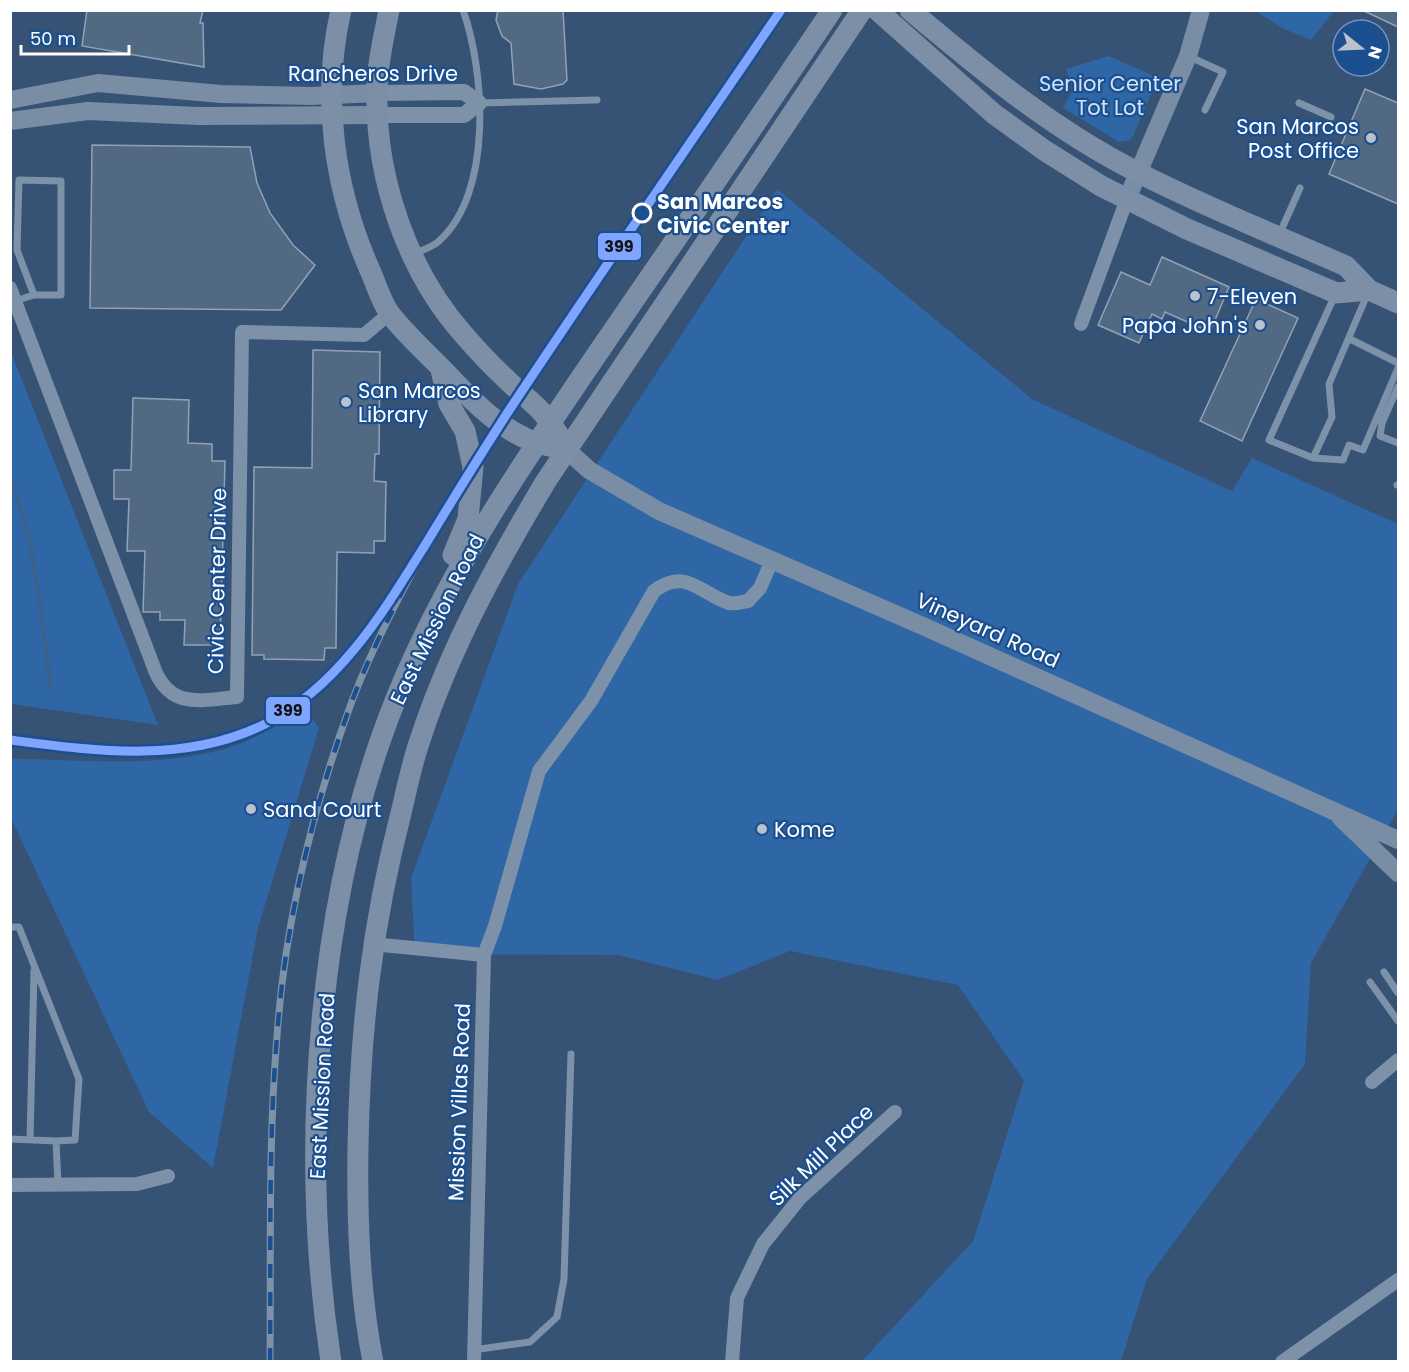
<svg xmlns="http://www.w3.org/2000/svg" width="1409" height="1372" viewBox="0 0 1409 1372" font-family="Poppins,sans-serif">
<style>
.green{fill:#2f66a5}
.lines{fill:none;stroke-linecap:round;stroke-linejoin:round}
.stream{stroke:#3b618d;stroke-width:4.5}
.building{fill:#526984;stroke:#92a2b6;stroke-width:1.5}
.service{stroke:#7d92a8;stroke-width:7}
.minor{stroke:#7d92a8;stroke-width:14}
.tertiary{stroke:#7d92a8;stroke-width:16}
.secondary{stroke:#798da4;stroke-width:18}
.primary{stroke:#7d8ea7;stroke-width:21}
.rail-casing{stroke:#7e92a7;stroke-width:7}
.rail{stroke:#1b4f8f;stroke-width:4.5;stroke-dasharray:14;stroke-linecap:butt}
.rail-1-casing{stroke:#1b4f8f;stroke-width:14}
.rail-1{stroke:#80a5ff;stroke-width:9}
.poi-dot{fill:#b9c2ce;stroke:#1b4f8f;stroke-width:2}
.stop-dot{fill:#1b4f8f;stroke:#fff;stroke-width:3}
.labels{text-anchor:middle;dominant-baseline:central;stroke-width:4.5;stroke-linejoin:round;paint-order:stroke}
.street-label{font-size:21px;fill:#fff;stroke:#1b4f8f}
.park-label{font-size:21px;fill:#cfe3fa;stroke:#1b4f8f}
.poi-label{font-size:21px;fill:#fff;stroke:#1b4f8f;text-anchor:start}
.stop-label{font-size:21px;font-weight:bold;fill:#fff;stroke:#1b4f8f;text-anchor:start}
.line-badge{stroke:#1b4f8f;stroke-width:2}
.pale-badge-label{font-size:16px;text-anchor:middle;font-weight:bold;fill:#111}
</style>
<rect width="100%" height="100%" fill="#365274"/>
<!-- green -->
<path class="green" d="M1255 11H1334L1311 40 1284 29Z
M1109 56 1158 78 1133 136 1130 140 1119 142 1063 108 1073 89 1066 69Z
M777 189 1032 399 1232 491 1252 458 1398 524V809L1311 963 1305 1064 1147 1279 1121 1361H862L973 1241 1024 1081 958 985 790 951 718 980 618 955 415 954 411 878 518 584Z
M11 352 158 725 11 704Z
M303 707 319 728 258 928 213 1168 149 1112 11 818V759C83 759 161 769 231 747 257 739 280 722 303 707Z"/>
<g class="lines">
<!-- stream -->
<path class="stream" d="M10 481C36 537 42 628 51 690"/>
</g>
<!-- building -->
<path class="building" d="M87 10H203L200 23H203L204 67 82 46Z
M498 10H563L567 80 563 84 541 89 514 84 511 43 502 36 496 20Z
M1362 10H1398V27Z
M1365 89 1398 103V204L1329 174Z
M92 145 250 147 257 183 270 213 293 245 315 265 281 310 90 308Z
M1162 257 1229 287 1210 332 1165 312 1162 319 1152 314 1139 343 1098 325 1121 272 1150 285Z
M1256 299 1298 318 1242 441 1200 421Z
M313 350 380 352 379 454H375L374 481 386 482 385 541H374V553L337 552 336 648H325L324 660 264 659V655H252L254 467 312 468Z
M133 398 189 400 188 443 212 444V461H225L220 645H184L185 620H160V612H143L145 551H127L129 499H114V470H131Z"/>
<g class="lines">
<!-- service -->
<path class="service" d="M1188 56 1223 72 1205 110
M480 103 597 100
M1299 103 1331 117
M1279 235 1300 188
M414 254C422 250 433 247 439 241 493 193 485 72 463 10
M1367 295 1329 384 1332 417 1313 458 1343 460 1349 445 1363 450 1398 368
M15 301 34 295H61V181L19 180 17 250 34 295
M1350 339 1398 363
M1398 387 1382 423 1380 436 1398 443
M1313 458 1269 440 1335 295
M1397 485H1398
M10 927H19L79 1079 75 1140 56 1141 58 1185
M1384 972 1398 993
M1370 982 1398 1021
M10 1139 56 1141
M30 1140 34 971
M473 1350 530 1342 557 1317 564 1279 571 1054"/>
<!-- minor -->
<path class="minor" d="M10 288 156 673C173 709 202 700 237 697L242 332 364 335 390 313
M1081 324 1127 199
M372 944 484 955 474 1362
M484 955 495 926 539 771 591 701 654 591C686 567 699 593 729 603 735 604 742 602 748 601L760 588 772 560
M1372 1082 1398 1060
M10 1185 137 1184 168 1176
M732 1362 737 1298 763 1244 800 1198 895 1112
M1282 1362 1398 1280"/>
<!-- tertiary -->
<path class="tertiary" d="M377 93 464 92 479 103 464 115H379"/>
<!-- secondary -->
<path class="secondary" d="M10 100 98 83 221 94 311 96 377 93
M10 121 88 111 198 116 379 115
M1127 199 1188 56 1201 10
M567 450 589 470 659 511 925 627 1398 840
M1341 818 1398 873"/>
<!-- primary -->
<path class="primary" d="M341 10C321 97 334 188 369 268 376 283 380 300 390 314 407 336 430 356 450 377 476 405 509 438 549 446
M389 10C384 37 377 64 377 91 375 177 407 271 464 335 477 350 491 365 505 378 526 399 541 406 558 434
M877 10 994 114 1044 150 1101 186 1187 229 1336 293 1369 290
M910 10C981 70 1054 130 1137 172 1205 207 1276 235 1346 266L1369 290 1398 303
M441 370 449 404 465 431 473 467 468 519 453 555
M331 1362C298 1145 317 880 405 677 457 557 531 451 604 344 680 233 757 122 832 10
M373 1362C359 1290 357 1218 358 1146 360 1030 372 925 401 813 407 788 412 762 421 737 451 646 497 563 546 481L862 10"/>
<!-- rail casing -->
<g class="rail-casing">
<path id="rail" d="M270 1362C271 1253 268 1144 277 1036 285 923 313 807 352 701 379 630 417 564 453 498"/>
</g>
<!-- rail -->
<use href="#rail" class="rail"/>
<!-- rail-1 casing -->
<g class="rail-1-casing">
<path id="rail-1" d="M10 740C95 751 185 764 265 724 340 686 384 611 427 542 453 499 479 457 506 415 596 279 689 145 781 10"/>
</g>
<!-- rail-1 -->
<use href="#rail-1" class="rail-1"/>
</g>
<!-- markers -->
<g class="poi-dot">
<circle cx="1371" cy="138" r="6"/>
<circle cx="1195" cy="296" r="6"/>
<circle cx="1260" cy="325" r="6"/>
<circle cx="346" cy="402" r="6"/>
<circle cx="251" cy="809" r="6"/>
<circle cx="762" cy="829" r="6"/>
</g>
<circle class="stop-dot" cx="642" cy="213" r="9"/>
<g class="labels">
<!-- street labels -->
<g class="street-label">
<text x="373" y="73">Rancheros Drive</text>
<text transform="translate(217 581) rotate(-89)">Civic Center Drive</text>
<text transform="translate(437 619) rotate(-64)">East Mission Road</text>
<text transform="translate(988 630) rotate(24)">Vineyard Road</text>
<text transform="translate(322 1086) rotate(-87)">East Mission Road</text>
<text transform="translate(459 1102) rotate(-88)">Mission Villas Road</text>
<text transform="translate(821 1155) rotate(-44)">Silk Mill Place</text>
</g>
<!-- park labels -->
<g class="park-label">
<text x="1110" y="83">Senior Center<tspan x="1110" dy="24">Tot Lot</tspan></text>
</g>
<!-- poi labels -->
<g class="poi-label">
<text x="1359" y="126" text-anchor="end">San Marcos<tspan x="1359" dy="24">Post Office</tspan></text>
<text x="1207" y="296">7-Eleven</text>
<text x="1248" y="325" text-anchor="end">Papa John's</text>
<text x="358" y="390">San Marcos<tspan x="358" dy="24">Library</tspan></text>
<text x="263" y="809">Sand Court</text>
<text x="774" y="829">Kome</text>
</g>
<!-- stop labels -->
<g class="stop-label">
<text x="657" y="201">San Marcos<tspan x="657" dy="24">Civic Center</tspan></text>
</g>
</g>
<g class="line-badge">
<rect x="597" y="232" width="45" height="29" rx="6" fill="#80a5ff"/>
<rect x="265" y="696" width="46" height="29" rx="6" fill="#80a5ff"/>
</g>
<g class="pale-badge-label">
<text x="619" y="252">399</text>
<text x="288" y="716">399</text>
</g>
<!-- border -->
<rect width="1409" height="1372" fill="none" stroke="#ffffff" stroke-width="24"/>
<!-- north arrow -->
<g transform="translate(1361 48) rotate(108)"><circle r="28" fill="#1b4f8f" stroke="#7695bc" stroke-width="1.5"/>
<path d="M0-4.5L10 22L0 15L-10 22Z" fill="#b9c2ce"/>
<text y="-9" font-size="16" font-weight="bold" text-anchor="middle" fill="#ffffff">N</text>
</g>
<!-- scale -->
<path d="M21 45v9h108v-9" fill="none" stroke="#ffffff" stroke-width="3"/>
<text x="30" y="45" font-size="18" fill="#ffffff" stroke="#1b4f8f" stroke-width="4.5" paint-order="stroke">50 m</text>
</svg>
